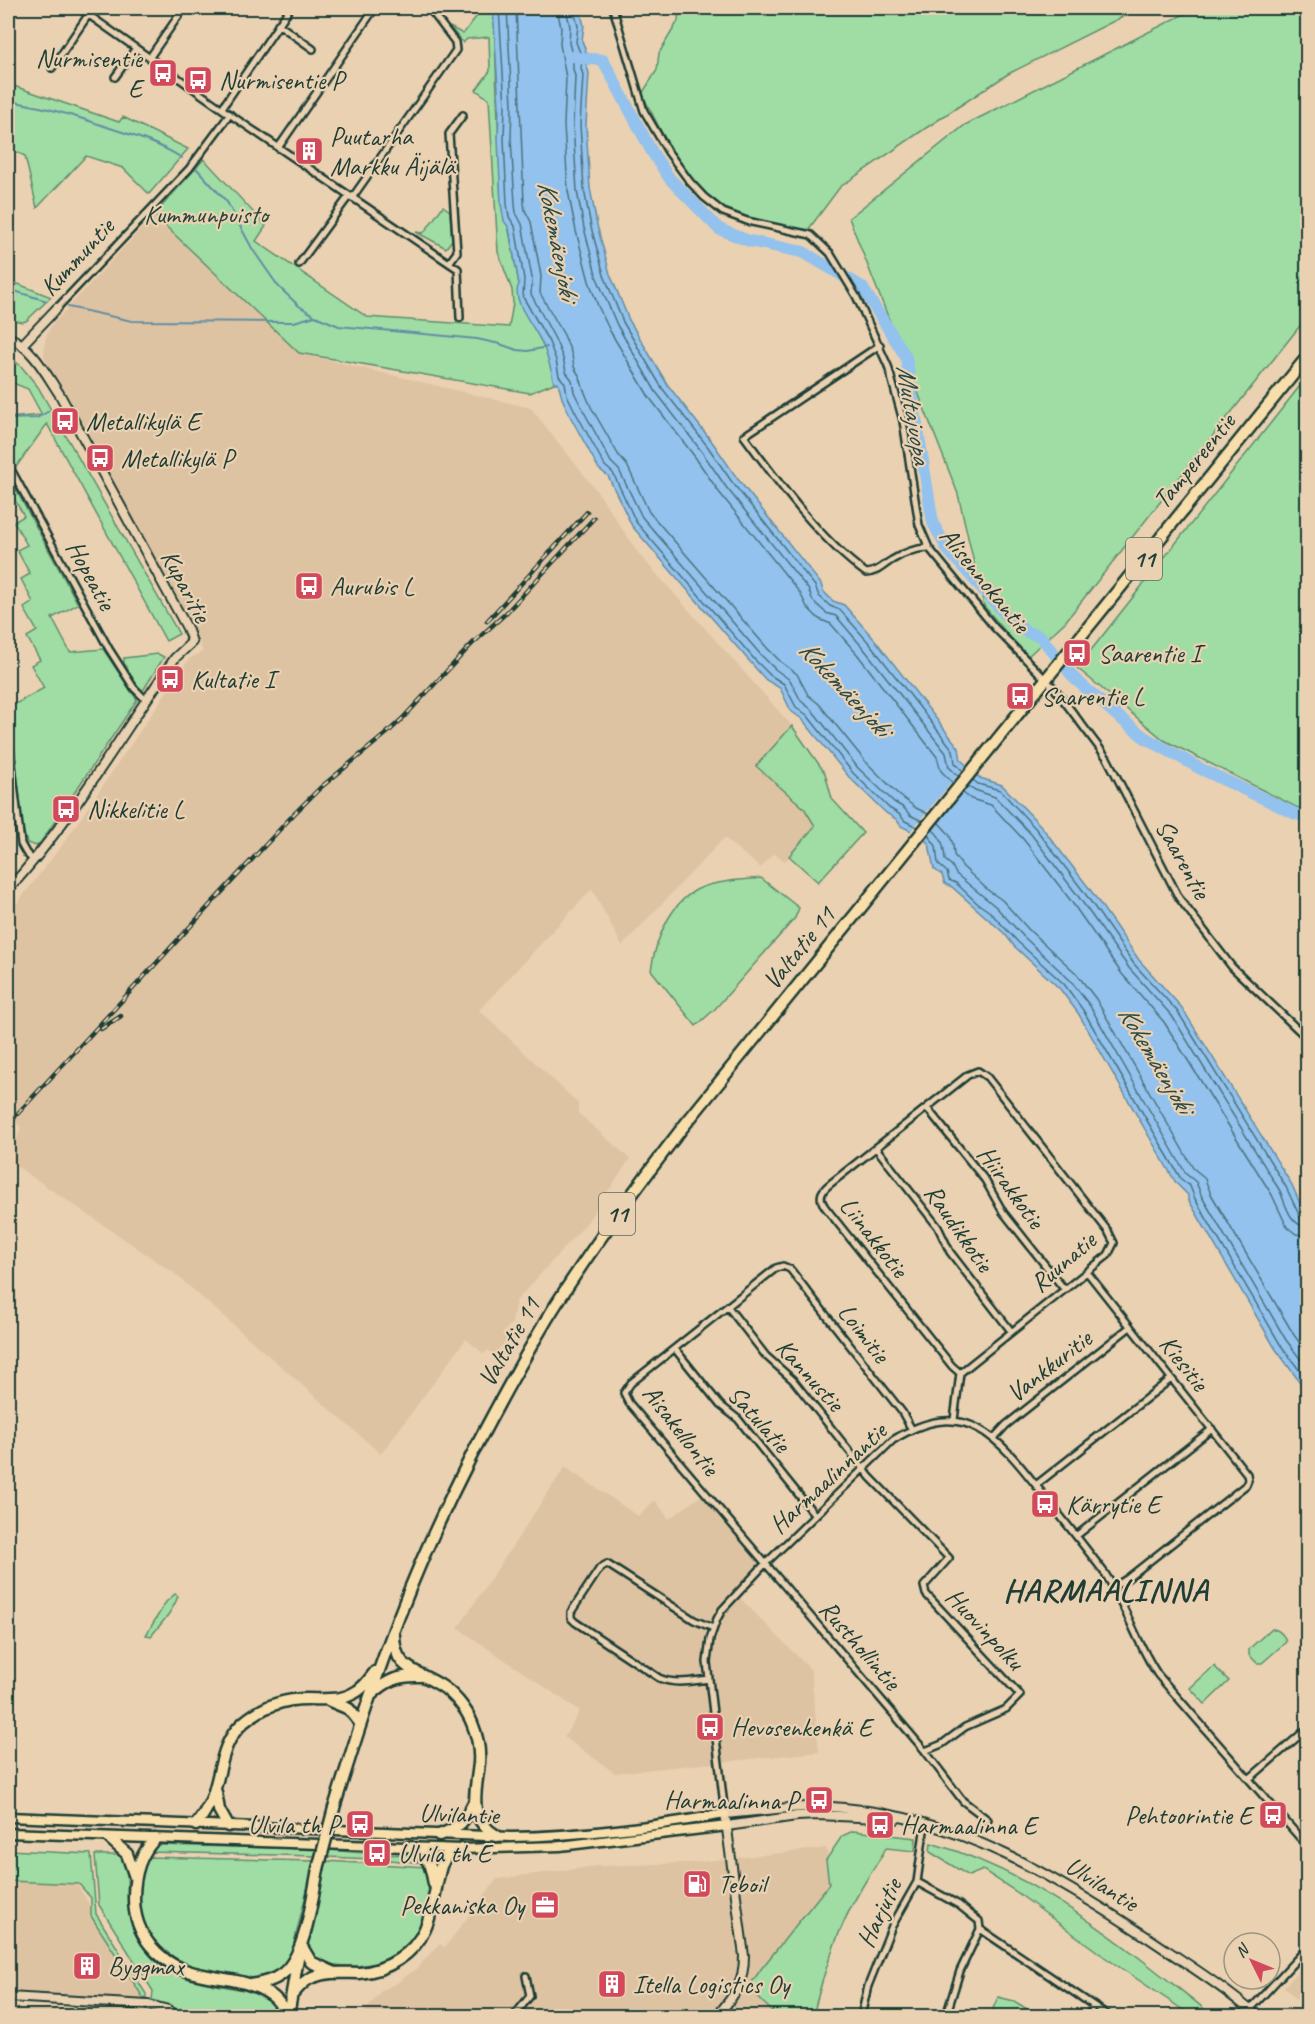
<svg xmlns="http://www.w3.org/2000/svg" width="1315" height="2024" viewBox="0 0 1315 2024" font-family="Caveat,sans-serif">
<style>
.built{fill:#dec3a2}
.green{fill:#9fdda5;stroke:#5f8d6c;stroke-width:1.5}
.water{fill:#92c2ed;stroke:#648da3;stroke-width:1.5}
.pier{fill:#ead1b2}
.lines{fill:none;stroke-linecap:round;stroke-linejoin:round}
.shore{stroke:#4d727e;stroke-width:1.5}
.stream{stroke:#648da3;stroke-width:2}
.river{stroke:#92c2ed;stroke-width:12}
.street-casing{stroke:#1f3d34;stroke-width:10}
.secondary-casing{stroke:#1f3d34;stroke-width:12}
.primary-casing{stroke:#1f3d34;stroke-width:13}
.highway-casing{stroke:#1f3d34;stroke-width:15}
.street{stroke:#ead1b2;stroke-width:5}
.secondary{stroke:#ead1b2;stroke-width:8}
.primary{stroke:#f8deab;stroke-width:8}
.highway{stroke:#f8deab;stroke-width:10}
.rail-casing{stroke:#1f3d34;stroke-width:4.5}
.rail{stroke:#ead1b2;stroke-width:2;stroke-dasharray:7;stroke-linecap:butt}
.highway-bridge-casing{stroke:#1f3d34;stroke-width:15;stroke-linecap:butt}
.highway-bridge{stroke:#f8deab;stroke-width:10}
.labels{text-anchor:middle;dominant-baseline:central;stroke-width:4.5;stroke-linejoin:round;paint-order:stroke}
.shield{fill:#ead1b2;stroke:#5c695a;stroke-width:1.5}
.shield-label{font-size:24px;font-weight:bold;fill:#1f3d34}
.poi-label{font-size:26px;fill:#1f3d34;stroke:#ead1b2;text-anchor:start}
.park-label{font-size:26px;fill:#25453a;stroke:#ead1b2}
.street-label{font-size:26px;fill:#1f3d34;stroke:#ead1b2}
.water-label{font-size:27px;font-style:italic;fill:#2a4a46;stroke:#ead1b2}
.district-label{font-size:32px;font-weight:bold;letter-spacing:1.5px;fill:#1f3d34;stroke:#ead1b2}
</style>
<rect width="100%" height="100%" fill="#ead1b2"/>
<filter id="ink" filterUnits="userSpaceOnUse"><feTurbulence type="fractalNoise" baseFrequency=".0167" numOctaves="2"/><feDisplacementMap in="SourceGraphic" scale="12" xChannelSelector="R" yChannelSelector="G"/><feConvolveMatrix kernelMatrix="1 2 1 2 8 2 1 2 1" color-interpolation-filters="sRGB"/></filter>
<g filter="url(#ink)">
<!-- built -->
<path class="built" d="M154 215 299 353 531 408 600 495 638 553 792 726 756 766 804 808 815 827 785 861 774 853 761 868 724 838 622 946 592 889 479 1010 578 1103V1113L630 1159 585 1225 516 1301 512 1323 502 1334 508 1339 493 1355 488 1350 484 1354 466 1339 381 1454 174 1273 9 1161 21 1127 8 1115V915L63 844 189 659 203 651 49 369 44 355 45 340 51 326Z
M565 1467 638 1516 655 1500 669 1519 709 1490 772 1564 740 1598 811 1670 819 1752 615 1773 564 1737 580 1711 458 1628Z
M827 1848 829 1884 761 1969 775 2016H361L382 1990 397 1983 416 1969 439 1944 445 1947 497 1879 597 1866 688 1863Z
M8 1879 76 1882 143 1999 8 1994Z
M1307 1962V2010L1284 1987Z
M8 2007 149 2012 161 2016H8Z"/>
<!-- green -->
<path class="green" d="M483 8H493L494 12 501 204 508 225 519 284 518 298 543 345 550 362 554 383 530 393 299 353 154 215 204 159 266 226 256 241 367 317 509 327 513 303 512 290 498 252 489 99 476 90 490 71 489 37 467 39 463 43 450 27 463 34Z
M679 8H1140L1008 74 923 130 840 187 808 230C786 226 762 224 741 216 688 198 666 139 642 94L657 70 659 53 678 21Z
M1196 8H1307V317L1065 622 1027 657 984 606 958 494 849 218 965 125Z
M8 84 119 122 123 117 188 149 149 194 123 168 86 156 37 208 25 156 8 148Z
M443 206 450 211 452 240 446 248 416 232 423 233 426 230Z
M8 280 51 297 26 321 22 322 8 319Z
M8 356 21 366 38 387 179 634 166 641 47 424 16 467 8 452V418L42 415 28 389 8 381Z
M1307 377V810L1298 808 1164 740 1077 668Z
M16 490 78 604 52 618 70 652 103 649 137 700 41 842 36 846 27 843 23 829 10 707 44 688 31 665 40 660 27 637 37 631 24 608 33 602 21 579 30 574 17 550 27 545 14 522 24 516 11 493Z
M158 654 164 657 144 689 142 691 138 689 124 663V658Z
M792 726 825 773 832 799 863 833 818 882 789 856 815 826 804 808 756 766Z
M761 878 799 908 795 918 715 1009 696 1026 651 970C656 937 673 894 709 885 725 880 744 880 761 878Z
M175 1594 178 1596C173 1611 161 1624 151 1636L146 1635 166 1602Z
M1271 1629C1278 1628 1285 1636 1286 1642L1262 1663H1257L1249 1655V1649Z
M1214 1666 1229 1681 1205 1704 1190 1688Z
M853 1831 916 1838 915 1851 886 1848C878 1863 868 1876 860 1891 837 1929 823 1974 813 2016H775V2014L748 1988 761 1969 829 1884 826 1860 842 1836Z
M931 1843C1012 1866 1085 1915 1151 1967 1171 1983 1193 1998 1212 2016H1192L1106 1958 1015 1891 983 1870 969 1876 930 1852Z
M158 1845 317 1849 315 1856 149 1852Z
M8 1850 91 1854 96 1914 146 1994V1999H144L91 1916V1898L79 1884 8 1881Z
M329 1850 376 1854 373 1859 327 1857Z
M413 1854 426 1863 377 1859 378 1855Z
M95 1855H124C130 1876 125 1892 129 1911 134 1935 149 1963 173 1973 200 1984 231 1987 259 1993 269 1997 279 2004 278 2016H187L169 2005 152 2000 153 1991 99 1905Z
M146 1857 314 1861 292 1951C287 1963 281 1973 268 1977 254 1981 240 1977 226 1975 188 1969 147 1956 139 1912 136 1895 142 1874 146 1857Z
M325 1861 427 1867C429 1881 430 1899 425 1914 409 1963 358 1976 313 1959L308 1951 307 1939Z
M998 1997 1014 2001 1037 2015V2016H990Z"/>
<!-- water -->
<path class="water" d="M493 8H579L584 25 582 41 589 59 586 64 589 73 586 125 590 188 597 225 610 274 629 320 667 384 713 443 737 478 821 584 823 591 833 601 844 605 875 640 959 748 961 760 980 778 1002 785 1041 826 1089 888 1139 960 1182 1008 1292 1185 1307 1219V1392L1275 1348 1188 1199V1195L1176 1183 1078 1013 1060 989 1014 946 1005 934 952 887 945 884 942 875 934 869 929 844 919 835 901 826 896 819 886 813 849 777 802 719 791 711 780 688 766 680 751 663 632 526 608 476 599 469 570 416 562 398 558 383H554C551 369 548 356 542 343 535 327 510 300 519 284L509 228 504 221 501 204 498 139 499 106Z"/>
<!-- pier -->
<path class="pier" d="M968 763 979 773 922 842 909 833Z"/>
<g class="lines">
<!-- shore -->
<path class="shore" d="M499 8 505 106 504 139 507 204 509 217 515 226 524 279 523 297 549 342 556 360 559 376 565 383 567 395 576 413 605 466 613 473 636 522 755 660 770 675 784 684 796 707 807 715 853 773 889 808 899 814 905 821 917 827
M507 8 512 105 511 138 515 204 516 213 522 224 532 278 531 294 555 339 563 358 566 372 572 380 574 392 583 410 611 462 619 470 642 517 761 655 775 669 790 680 801 701 812 710 858 768 894 802 904 808 910 815 922 821
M516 8 524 203 525 210 531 222 541 276 540 293 564 335 572 355 574 367 580 377 583 388 591 407 619 456 627 465 649 512 768 649 781 662 797 674 808 695 819 704 865 761 899 795 916 808 928 814
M557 8 561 28 560 44 566 78 564 125 568 191 576 231 589 281 598 306 610 331 649 397 695 457 719 492 800 593 807 607 819 619 831 624 857 654 937 757 941 771 953 783
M566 8 570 27 569 43 573 58V69L575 76 573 125 577 191 584 228 597 278 617 325 656 392 702 452 726 487 808 589 813 601 826 613 836 616 864 649 946 753 949 767 958 776
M573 8 578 26 576 42 582 58 581 68 583 75 580 125 584 189 591 227 604 275 623 322 662 388 708 447 732 482 815 586 819 596 830 606 840 610 870 644 953 750 955 763 963 771
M973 780 978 784 1000 790 1036 829 1084 892 1134 964 1178 1012 1286 1187 1300 1217 1308 1220
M968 786 975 790 995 797 1031 834 1078 896 1129 968 1172 1016 1280 1191C1286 1205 1290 1226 1308 1227
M963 793 971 799 991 805 1024 840 1071 901 1122 974 1164 1022 1272 1195 1287 1227 1296 1234 1308 1236
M939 823 949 834 953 844 954 855 963 867 989 891 1002 900 1030 931 1076 973 1096 999 1193 1168 1204 1177 1211 1194 1294 1335 1308 1354
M933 830C943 839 944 847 945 860L952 866 956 874 995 906 1024 937 1071 981 1090 1006 1186 1174 1196 1182 1202 1197 1286 1340 1308 1369
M928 835 936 846 938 864 947 872 949 880 956 883 977 903 990 912 1018 942 1064 984 1083 1010 1181 1179 1190 1186 1195 1199 1280 1344 1308 1382"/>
<!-- stream -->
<path class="stream" d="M8 101C43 106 76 116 110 128 135 136 160 144 182 158
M197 169 227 202 253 250 278 286 299 306 315 316 339 326 477 339 500 344 517 350 528 351 547 347
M8 289 47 301
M68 307 132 321 294 322 315 316
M8 419 37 418 49 411"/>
<!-- river -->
<path class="river" d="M574 56 578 58 603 60 652 152 670 179 719 229 749 241 803 252 862 287 906 357 933 523 947 549 1010 620 1027 632 1040 636 1075 679 1114 713 1144 737 1201 769 1296 814 1308 817"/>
<!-- street casing -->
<g class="street-casing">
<path id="street" d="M79 8 235 118 449 263
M613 8 644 111 668 152 690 182 704 197 723 212 747 221 811 235 830 253 856 296 888 366 903 421 919 525 929 548 995 628 1055 689 1107 758 1179 898 1232 967 1308 1039
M8 10 9 8
M278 24 313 49
M150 57 184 8
M52 68 93 8
M115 77 136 48
M222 108 290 8
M278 148 375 8
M352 198 456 50 455 42 429 8
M299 264 349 196
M57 308 189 169 230 114
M460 318 458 269 449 263 457 252 449 134 463 115
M880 345 744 436C777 481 820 540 866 573 877 573 883 565 892 560 903 553 915 548 929 548
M8 464 109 649 134 688 146 700
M8 731 21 844 26 853 34 861
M927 1108 985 1180 1003 1212 1064 1289
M876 1148 938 1227 950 1252 1011 1331
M1087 1272 1247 1474 1248 1480 1246 1485 1128 1578 1114 1587
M728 1307 766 1356 793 1380 870 1477 949 1558 924 1586 926 1594 1020 1695 1006 1709 965 1727 942 1744 925 1751
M675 1349 720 1405 738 1419 815 1515
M954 1420 960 1373 1108 1255 1114 1243 1108 1231 987 1077 978 1071 968 1075 830 1184C821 1191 818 1197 825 1207L952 1366 960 1373
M911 1428 902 1412 790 1269 783 1266 776 1268 631 1383 624 1393 629 1403 925 1751 963 1801 988 1820
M994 1438 1006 1425 1130 1327
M1036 1485 1171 1379
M1076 1536 1212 1429
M709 1679C692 1681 675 1685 659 1678L575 1622 571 1618V1612L600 1568 607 1564 694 1620 713 1628
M1249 1779 1308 1728
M725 1814 707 1662 710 1639 717 1619 722 1610 765 1564 893 1440C965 1394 999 1438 1042 1493 1063 1519 1084 1546 1104 1572 1126 1605 1136 1643 1158 1675L1308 1847
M1299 1837 1308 1830
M917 1882 959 1905 979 1921 980 1929 960 1971 946 2016
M980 1929 1109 2016
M514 2016 530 1996 526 1976
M861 2016 868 1986 892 1926 917 1882 925 1824
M1088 2016 1093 2006
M1244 2016 1308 1947"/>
</g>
<!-- secondary casing -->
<g class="secondary-casing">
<path id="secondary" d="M8 337C32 346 46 374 60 395L187 628 192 642 175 658C120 736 72 820 8 890
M22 345 57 308
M727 1826 797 1816 819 1815 896 1819
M8 1997 148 2005 168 2010 177 2016
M717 2016C734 1996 744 1984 744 1956L725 1814C764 1811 805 1804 844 1808 959 1818 1056 1877 1150 1939 1187 1964 1224 1987 1257 2016"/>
</g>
<!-- primary casing -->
<g class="primary-casing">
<path id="primary" d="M8 1817 511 1837C583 1836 654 1826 725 1814
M8 1833 462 1849 560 1846 727 1826"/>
</g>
<!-- highway casing -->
<g class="highway-casing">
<path id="highway" d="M394 1635C394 1669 416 1670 440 1685 453 1693 466 1708 472 1723 477 1735 480 1750 479 1763 476 1793 466 1818 497 1836
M372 1694C387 1680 400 1675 420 1676
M330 1701 349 1709 360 1723
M216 1792 219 1810 228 1826
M334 1808C360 1724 387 1641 422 1560 458 1477 501 1397 547 1319 588 1252 635 1189 683 1127L1308 356
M196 1825C205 1813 212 1802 215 1788 222 1764 223 1740 244 1722 262 1707 284 1699 307 1699 322 1699 339 1701 352 1694 362 1690 369 1680 375 1672
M439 1835C461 1827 464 1822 474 1802
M109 1838 127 1854 135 1877
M155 1839C139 1855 134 1875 134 1898 134 1915 139 1931 150 1945 186 1989 233 1968 271 1995 279 2000 283 2009 288 2016
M410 1847C430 1858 430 1863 434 1884
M301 1945 311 1962 333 1972
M251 1985C262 1983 273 1981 282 1974 306 1956 312 1898 318 1869
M292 1995C298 1988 304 1980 313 1977 328 1971 344 1973 359 1973 387 1971 414 1954 425 1929 434 1910 435 1886 441 1866L446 1856 462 1849
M288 2016 298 1958"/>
</g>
<!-- street -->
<use href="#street" class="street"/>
<!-- secondary -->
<use href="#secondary" class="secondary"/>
<!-- primary -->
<use href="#primary" class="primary"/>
<!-- highway -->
<use href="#highway" class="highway"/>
<!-- rail casing -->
<g class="rail-casing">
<path id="rail" d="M487 621 587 512
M101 1029 121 1016
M8 1124 294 814 320 788 387 733 402 719 472 644 505 614 594 518"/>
</g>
<!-- rail -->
<use href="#rail" class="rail"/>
<!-- highway-bridge casing -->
<g class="highway-bridge-casing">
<path id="highway-bridge" d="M318 1869 334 1808"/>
</g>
<!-- highway-bridge -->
<use href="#highway-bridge" class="highway-bridge"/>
</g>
</g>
<!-- icons -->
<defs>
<g id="bus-square" transform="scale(1.5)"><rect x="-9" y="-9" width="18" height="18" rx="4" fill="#d1495b" stroke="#ead1b2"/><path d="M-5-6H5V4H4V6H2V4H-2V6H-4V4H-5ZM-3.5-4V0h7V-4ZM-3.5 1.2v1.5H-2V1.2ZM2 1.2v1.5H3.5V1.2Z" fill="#fff"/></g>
<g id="building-square" transform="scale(1.5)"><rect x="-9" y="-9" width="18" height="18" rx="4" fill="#d1495b" stroke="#ead1b2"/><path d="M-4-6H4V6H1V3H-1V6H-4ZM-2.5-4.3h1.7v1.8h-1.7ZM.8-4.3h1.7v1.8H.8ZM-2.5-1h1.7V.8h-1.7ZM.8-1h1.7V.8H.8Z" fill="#fff"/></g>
<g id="fuel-square" transform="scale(1.5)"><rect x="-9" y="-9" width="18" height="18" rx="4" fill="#d1495b" stroke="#ead1b2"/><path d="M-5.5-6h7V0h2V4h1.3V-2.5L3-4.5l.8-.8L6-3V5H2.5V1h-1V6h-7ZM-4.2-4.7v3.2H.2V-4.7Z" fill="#fff"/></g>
<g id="office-square" transform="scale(1.5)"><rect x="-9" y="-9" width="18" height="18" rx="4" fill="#d1495b" stroke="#ead1b2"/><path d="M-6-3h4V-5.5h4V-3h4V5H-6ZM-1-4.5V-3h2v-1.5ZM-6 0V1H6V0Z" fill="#fff"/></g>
</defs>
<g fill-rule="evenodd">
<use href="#bus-square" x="163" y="73"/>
<use href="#bus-square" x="198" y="80"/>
<use href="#building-square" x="309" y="151"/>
<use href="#bus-square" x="65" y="421"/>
<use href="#bus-square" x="100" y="458"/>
<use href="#bus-square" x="309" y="586"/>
<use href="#bus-square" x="1077" y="653"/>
<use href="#bus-square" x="170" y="679"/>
<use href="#bus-square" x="1020" y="696"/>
<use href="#bus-square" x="66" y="809"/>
<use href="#bus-square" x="1045" y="1504"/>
<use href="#bus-square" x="710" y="1727"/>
<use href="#bus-square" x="819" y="1800"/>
<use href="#bus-square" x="1273" y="1815"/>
<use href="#bus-square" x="360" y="1824"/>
<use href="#bus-square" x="880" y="1825"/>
<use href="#bus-square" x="377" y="1853"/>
<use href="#fuel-square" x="697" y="1884"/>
<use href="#office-square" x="545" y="1905"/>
<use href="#building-square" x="87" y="1966"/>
<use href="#building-square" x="612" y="1984"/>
</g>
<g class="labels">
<!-- shield labels -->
<g class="shield">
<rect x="1126" y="538" width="36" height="42" rx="4.5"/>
<rect x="599" y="1193" width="36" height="42" rx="4.5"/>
</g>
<g class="shield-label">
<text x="1144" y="559">11</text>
<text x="617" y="1214">11</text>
</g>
<!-- poi labels -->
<g class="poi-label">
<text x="142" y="58" text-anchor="end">Nurmisentie<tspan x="142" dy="30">E</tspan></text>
<text x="219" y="80">Nurmisentie P</text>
<text x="330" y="136">Puutarha<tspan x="330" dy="30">Markku Äijälä</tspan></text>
<text x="86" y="421">Metallikylä E</text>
<text x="121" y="458">Metallikylä P</text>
<text x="330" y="586">Aurubis L</text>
<text x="1098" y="653">Saarentie I</text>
<text x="191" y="679">Kultatie I</text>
<text x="1041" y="696">Saarentie L</text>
<text x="87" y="809">Nikkelitie L</text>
<text x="1066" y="1504">Kärrytie E</text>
<text x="731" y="1727">Hevosenkenkä E</text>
<text x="798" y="1800" text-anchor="end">Harmaalinna P</text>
<text x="1252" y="1815" text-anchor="end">Pehtoorintie E</text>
<text x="339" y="1824" text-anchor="end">Ulvila th P</text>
<text x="901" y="1825">Harmaalinna E</text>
<text x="398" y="1853">Ulvila th E</text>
<text x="718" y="1884">Teboil</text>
<text x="524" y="1905" text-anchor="end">Pekkaniska Oy</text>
<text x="108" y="1966">Byggmax</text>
<text x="633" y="1984">Itella Logistics Oy</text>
</g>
<!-- park labels -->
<g class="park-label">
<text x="206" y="214">Kummunpuisto</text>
</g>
<!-- street labels -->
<g class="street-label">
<text transform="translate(77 257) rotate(-47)">Kummuntie</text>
<text transform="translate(1194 461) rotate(-51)">Tampereentie</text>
<text transform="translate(91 575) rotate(61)">Hopeatie</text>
<text transform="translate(985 580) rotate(51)">Alisennokantie</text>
<text transform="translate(186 586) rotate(62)">Kuparitie</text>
<text transform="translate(1183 859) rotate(61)">Saarentie</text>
<text transform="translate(799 948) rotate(-51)">Valtatie 11</text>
<text transform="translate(1011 1187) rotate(54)">Hiirakkotie</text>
<text transform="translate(959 1228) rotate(55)">Raudikkotie</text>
<text transform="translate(874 1237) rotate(52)">Liinakkotie</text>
<text transform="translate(1063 1262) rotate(-41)">Ruunatie</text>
<text transform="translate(864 1333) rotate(52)">Loimitie</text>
<text transform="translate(509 1342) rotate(-60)">Valtatie 11</text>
<text transform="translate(1184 1363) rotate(52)">Kiesitie</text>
<text transform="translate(1049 1366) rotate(-38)">Vankkuritie</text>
<text transform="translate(810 1375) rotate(48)">Kannustie</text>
<text transform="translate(759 1419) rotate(48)">Satulatie</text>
<text transform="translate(681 1430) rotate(52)">Aisakellontie</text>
<text transform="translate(828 1478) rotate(-43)">Harmaalinnantie</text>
<text transform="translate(985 1629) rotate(47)">Huovinpolku</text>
<text transform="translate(860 1645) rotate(49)">Rusthollintie</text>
<text transform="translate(459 1814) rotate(2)">Ulvilantie</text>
<text transform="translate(1102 1884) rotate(32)">Ulvilantie</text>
<text transform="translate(879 1913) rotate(-65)">Harjutie</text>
</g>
<!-- water labels -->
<g class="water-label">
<text transform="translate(558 240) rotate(79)">Kokemäenjoki</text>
<text transform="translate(914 414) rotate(80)">Multajuopa</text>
<text transform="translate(845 688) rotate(47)">Kokemäenjoki</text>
<text transform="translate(1156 1059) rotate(59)">Kokemäenjoki</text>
</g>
<!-- district labels -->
<g class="district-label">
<text x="1106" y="1590">HARMAALINNA</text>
</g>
</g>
<!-- margin -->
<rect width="1315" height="2024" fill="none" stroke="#ead1b2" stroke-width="30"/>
<rect x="15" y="15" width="1285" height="1994" fill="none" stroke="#1f3d34" stroke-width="2" filter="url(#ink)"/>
<!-- north arrow -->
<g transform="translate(1252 1961) rotate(313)"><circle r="28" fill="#ead1b2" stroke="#999680" stroke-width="1.5"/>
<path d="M0-4.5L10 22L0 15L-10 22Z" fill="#d1495b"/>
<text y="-9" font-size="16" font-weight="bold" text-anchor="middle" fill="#1f3d34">N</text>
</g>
</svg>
